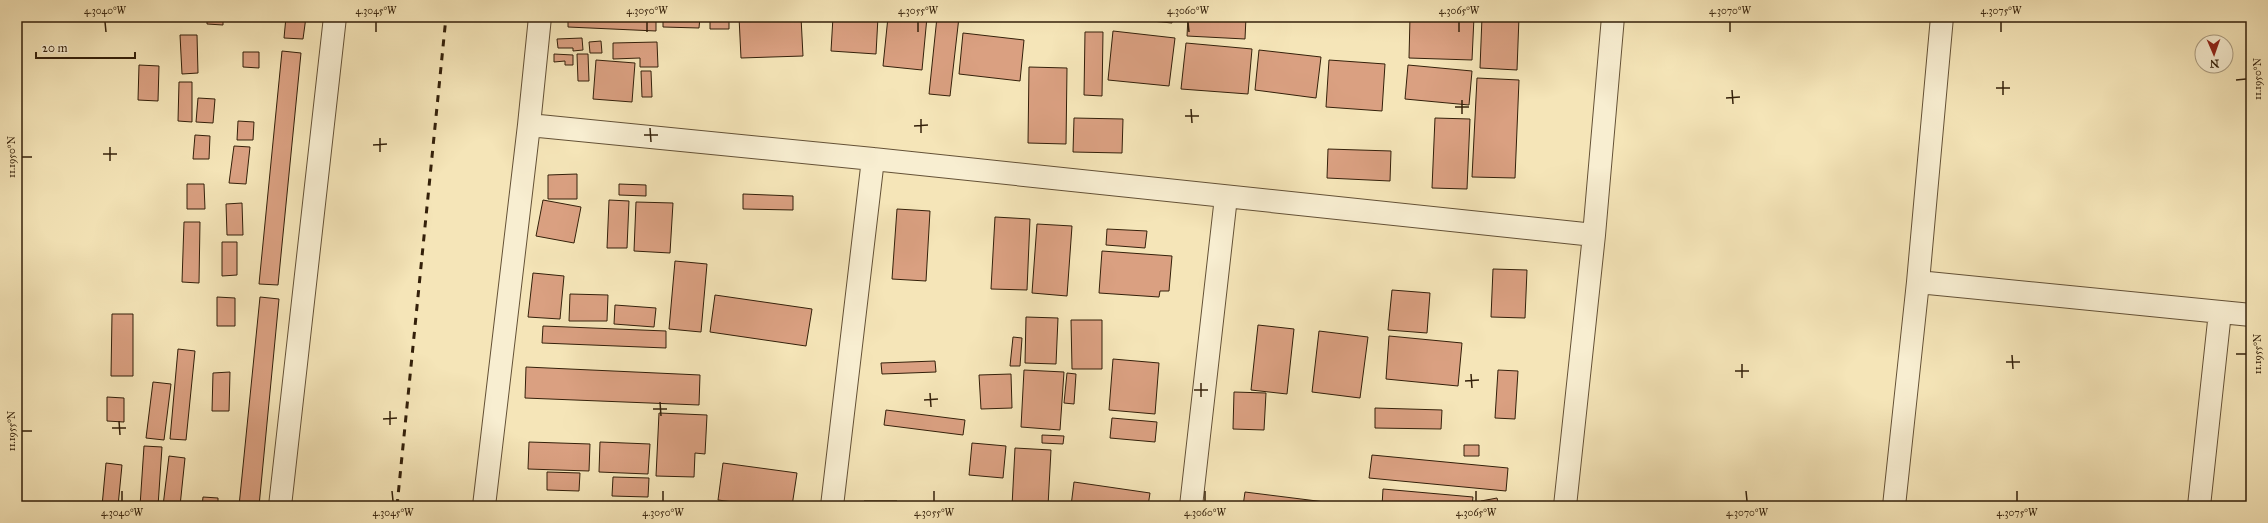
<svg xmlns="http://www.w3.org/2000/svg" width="2268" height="523" viewBox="0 0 2268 523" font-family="'IM FELL Great Primer',serif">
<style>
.building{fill:#daa081;stroke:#34200a}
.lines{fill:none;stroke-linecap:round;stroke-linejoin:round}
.minor-casing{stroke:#645136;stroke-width:24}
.minor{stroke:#f8eed1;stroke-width:22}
.rail{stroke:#34200a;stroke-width:3;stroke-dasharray:7 7;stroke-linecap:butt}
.ticks{fill:none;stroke:#34200a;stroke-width:1.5}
.neatline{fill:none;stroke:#34200a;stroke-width:1.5}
.ticks-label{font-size:10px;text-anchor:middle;fill:#34200a}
</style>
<rect width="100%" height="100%" fill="#f5e5b8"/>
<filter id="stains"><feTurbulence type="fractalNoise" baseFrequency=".005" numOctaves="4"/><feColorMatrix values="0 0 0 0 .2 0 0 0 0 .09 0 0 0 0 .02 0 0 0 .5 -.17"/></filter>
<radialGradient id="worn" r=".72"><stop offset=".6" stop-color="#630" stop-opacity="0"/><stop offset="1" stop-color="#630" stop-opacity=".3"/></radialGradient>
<!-- building -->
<path class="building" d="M185 17H204V20L185 19Z
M207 17H223V25L207 24Z
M286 17H306L303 39 284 38Z
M568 17H656V31L568 27Z
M663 17H700L699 28 663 27Z
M710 17H729V29H710Z
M739 17H801L803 56 741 58Z
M833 17H878L876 54 831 51Z
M888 17H927L922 70 883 66Z
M937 17H959L950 96 929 94Z
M1071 17H1095V19Z
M1111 17H1172V23Z
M1188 17H1246L1245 39 1187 36Z
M1410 17H1474L1472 60 1409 58Z
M1482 17H1519L1517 70 1480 68Z
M1113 31 1175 38 1169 86 1108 80Z
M1085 32H1103L1102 96 1084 95Z
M963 33 1024 40 1020 81 959 74Z
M180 35H197L198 73 182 74Z
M582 38 583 50 573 51V48H558L557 39Z
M601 41 602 53H590L589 42Z
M657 42 658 67H640V58L613 59V43Z
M1186 43 1252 49 1248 94 1181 89Z
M1259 50 1321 57 1316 98 1255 90Z
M282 51 301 53 278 285 259 284Z
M243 52H259V68L243 67Z
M554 54 573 55V65H565V61L554 62Z
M577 54H588L589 81H578Z
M596 60 635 63 632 102 593 99Z
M1329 60 1385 64 1382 111 1326 107Z
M139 65 159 66 158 101 138 100Z
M1408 65 1472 71 1469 105 1405 99Z
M1029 67 1067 68 1066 144 1028 143Z
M641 71H651L652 97H642Z
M1477 78 1519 80 1515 178 1472 177Z
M179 82H192V122L178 121Z
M198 98 215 99 213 123 196 122Z
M1074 118 1123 119 1122 153 1073 152Z
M1435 118 1470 119 1467 189 1432 188Z
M238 121 254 122 253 140H237Z
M195 135 210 136 209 159H193Z
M234 146 250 147 246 184 229 183Z
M1328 149 1391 151 1390 181 1327 178Z
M577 174V199H548V175Z
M187 184H204L205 209H187Z
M619 184 646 185V196L619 195Z
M743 194 793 196V210L743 209Z
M543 200 581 207 574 243 536 236Z
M609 200 629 201 627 248H607Z
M636 202 673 203 670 253 634 251Z
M242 203 243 235H227L226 204Z
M897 209 930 211 926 281 892 279Z
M995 217 1030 219 1027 290 991 289Z
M184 222H200L199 283 182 282Z
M1037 224 1072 226 1067 296 1032 293Z
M1107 229 1147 231 1145 248 1106 245Z
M222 242H237V275L222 276Z
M1102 251 1172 256 1169 291H1160L1159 297 1099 293Z
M675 261 707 264 701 332 669 329Z
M1493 269 1527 270 1525 318 1491 317Z
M533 273 564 276 560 319 528 317Z
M1392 290 1430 293 1427 333 1388 330Z
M570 294 608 295 607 321H569Z
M715 295 812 309 806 346 710 332Z
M217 297 235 298V326H217Z
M260 297 279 299 259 506H239Z
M615 305 656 308 654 327 614 324Z
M112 314H133V376H111Z
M1026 317 1058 318 1056 364 1025 363Z
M1071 320H1102V369H1072Z
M1258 325 1294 329 1287 394 1251 390Z
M543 326 666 331V348L542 343Z
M1319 331 1368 337 1360 398 1312 392Z
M1389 336 1462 343 1458 386 1386 379Z
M1013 337 1022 338 1020 366H1010Z
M178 349 195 351 186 440 170 439Z
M1113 359 1159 363 1155 414 1109 410Z
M935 361 936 372 882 374 881 363Z
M526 367 700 375 699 405 525 398Z
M1024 370 1064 372 1060 430 1021 427Z
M1498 370 1518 371 1515 419 1495 418Z
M230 372 229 411H212L213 373Z
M1067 373 1076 374 1074 404 1064 403Z
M1011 374 1012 408 981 409 979 375Z
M153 382 171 384 164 440 146 438Z
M1234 392 1266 393 1264 430 1233 429Z
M107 397 124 398V422L107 421Z
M1375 408 1442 410 1441 429 1375 428Z
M886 410 965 420 963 435 884 425Z
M659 413 707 415 705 454 695 453 694 477 656 476Z
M1112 418 1157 422 1155 442 1110 438Z
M1042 435 1064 436 1063 444 1042 443Z
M529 442 590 444 589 471 528 469Z
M600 442 650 444 648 474 599 472Z
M972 443 1006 446 1003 478 969 475Z
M1464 445H1479V456H1464Z
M144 446 162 447 158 506H140Z
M1015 448 1051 450 1048 506H1012Z
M1372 455 1508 468 1506 491 1369 478Z
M169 456 185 458 180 506H163Z
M106 463 122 465 118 506H102Z
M723 463 797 473 792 506H764L718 500Z
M547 472 580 473 579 491 547 490Z
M613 477 649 478 648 497 612 496Z
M1074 482 1150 493 1148 506H1071Z
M1383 489 1473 497 1472 506H1382Z
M1245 492 1357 506H1243Z
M203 497 218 498V506H202Z
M1497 498 1499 506H1481V501Z
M864 501H897V506H864Z
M528 504 544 506H528Z"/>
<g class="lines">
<!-- minor casing -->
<g class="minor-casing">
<path id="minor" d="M529 125 873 159 1594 235
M1918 282 2251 315
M280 506 335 17
M484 506 529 125 540 17
M832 506 873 159
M1191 506 1226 197
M1565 506 1594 235 1613 17
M1894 506 1918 282 1942 17
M2199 506 2220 312"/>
</g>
<!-- minor -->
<use href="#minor" class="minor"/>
<!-- rail -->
<path class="rail" d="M397 506 446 17"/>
</g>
<!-- ticks -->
<path class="ticks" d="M105 22 106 32M376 22V32M647 22V32M918 22V32M1188 22 1189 32M1459 22V32M1730 22V32M2001 22V32M2236 80 2246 79M2003 81V95M1996 88H2010M1732 90 1733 104M1726 98 1740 97M1462 100V114M1455 107H1469M1191 109 1192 123M1185 116H1199M921 119V133M914 126 928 125M650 128 651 142M644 135H658M380 138V152M373 145 387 144M110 147V161M103 154H117M22 157H32M2236 354H2246M2012 355 2013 369M2006 362H2020M1742 364V378M1735 371H1749M1471 374 1472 388M1465 381 1479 380M1201 383V397M1194 390H1208M930 393 931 407M924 400 938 399M660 402 661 416M653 409H667M390 411V425M383 419 397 418M119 421 120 435M112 428H126M22 431H32M122 491V501M392 491 393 501M663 491V501M934 491V501M1205 491V501M1476 491V501M1746 491 1747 501M2017 491V501"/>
<!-- margin -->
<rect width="2268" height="523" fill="none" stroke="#f5e5b8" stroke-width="44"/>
<!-- north arrow -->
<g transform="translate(2214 54) rotate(178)"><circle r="19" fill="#f8eed1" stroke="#aa9c81"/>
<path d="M0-3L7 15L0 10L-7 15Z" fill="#8f2418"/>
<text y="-6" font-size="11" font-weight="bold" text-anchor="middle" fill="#34200a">N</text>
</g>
<!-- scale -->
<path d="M36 52v6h99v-6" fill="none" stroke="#34200a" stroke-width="2"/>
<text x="42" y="52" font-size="12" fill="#34200a" stroke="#f8eed1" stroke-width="3" paint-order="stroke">20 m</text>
<rect x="22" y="22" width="2224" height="479" class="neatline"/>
<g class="ticks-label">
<text x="105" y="14">4.3040°W</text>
<text x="376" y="14">4.3045°W</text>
<text x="647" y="14">4.3050°W</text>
<text x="918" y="14">4.3055°W</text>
<text x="1188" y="14">4.3060°W</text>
<text x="1459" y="14">4.3065°W</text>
<text x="1730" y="14">4.3070°W</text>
<text x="2001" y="14">4.3075°W</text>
<text transform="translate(2257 79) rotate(-90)" y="4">11.1950°N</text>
<text transform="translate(11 157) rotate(-90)" y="4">11.1950°N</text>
<text transform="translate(2257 354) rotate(-90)" y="4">11.1955°N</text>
<text transform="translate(11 431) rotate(-90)" y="4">11.1955°N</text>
<text x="122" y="516">4.3040°W</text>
<text x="393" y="516">4.3045°W</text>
<text x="663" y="516">4.3050°W</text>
<text x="934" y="516">4.3055°W</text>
<text x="1205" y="516">4.3060°W</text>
<text x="1476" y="516">4.3065°W</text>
<text x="1747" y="516">4.3070°W</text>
<text x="2017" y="516">4.3075°W</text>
</g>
<rect width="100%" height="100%" filter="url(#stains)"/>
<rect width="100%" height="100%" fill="url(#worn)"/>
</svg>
